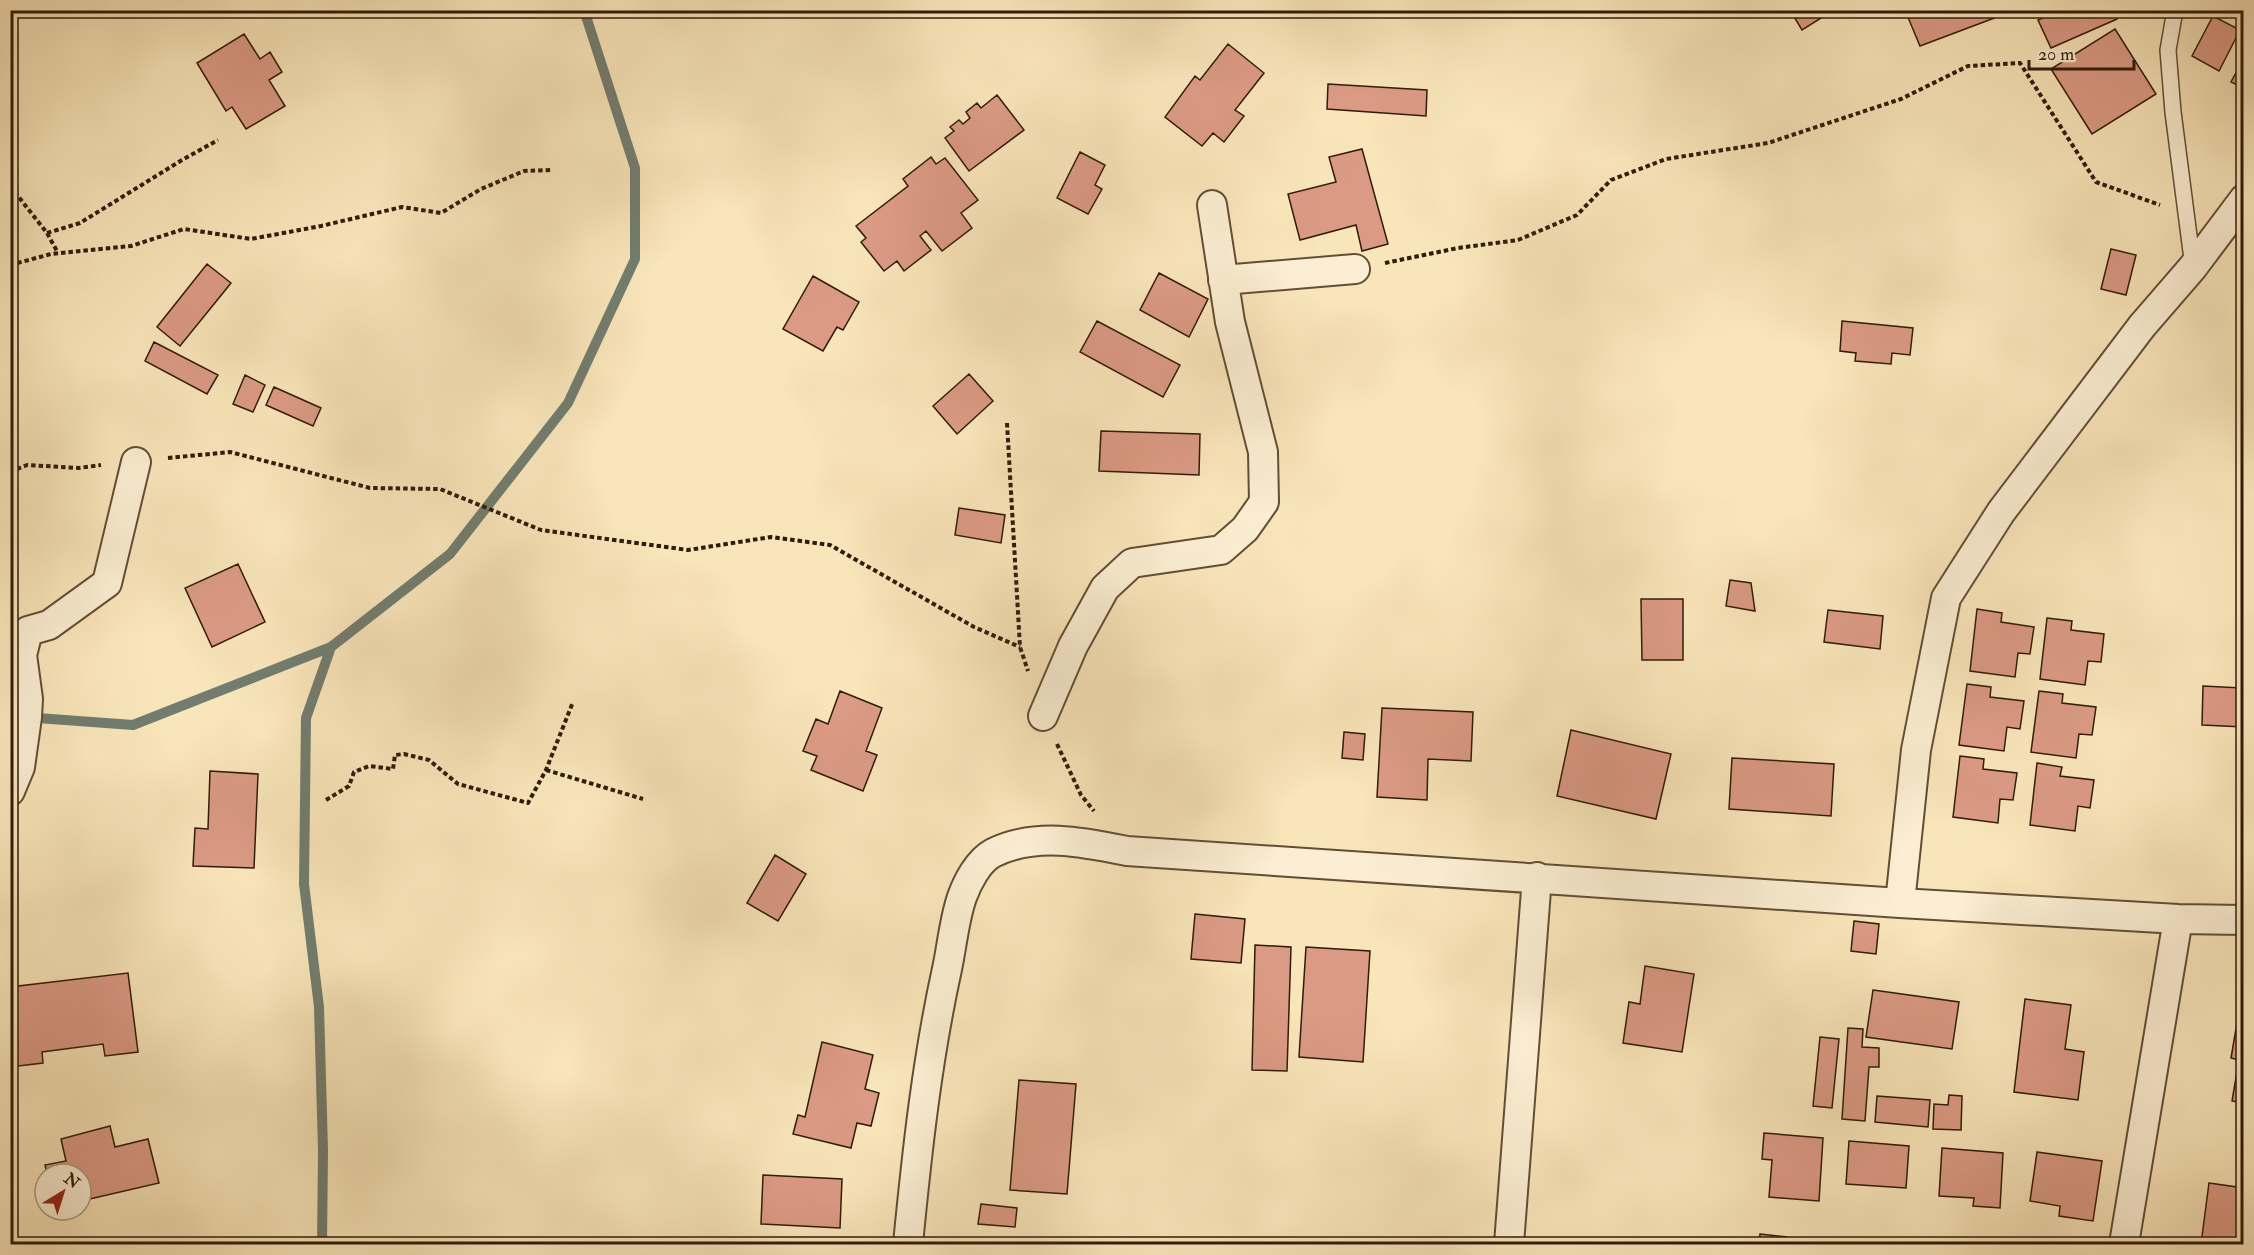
<svg xmlns="http://www.w3.org/2000/svg" width="2254" height="1255" viewBox="0 0 2254 1255" font-family="'IM FELL Double Pica',serif">
<style>
.lines{fill:none;stroke-linecap:round;stroke-linejoin:round}
.stream{stroke:#727d6f;stroke-width:10}
.building{fill:#db9a84;stroke:#301b09;stroke-width:1.5}
.service-casing{stroke:#624e35;stroke-width:18}
.minor-casing{stroke:#624e35;stroke-width:32}
.path{stroke:#301b09;stroke-width:4;stroke-dasharray:4.5 3;stroke-linecap:butt}
.service{stroke:#fbeed2;stroke-width:15}
.minor{stroke:#fbeed2;stroke-width:28}
</style>
<rect width="100%" height="100%" fill="#f9e5ba"/>
<filter id="stains"><feTurbulence type="fractalNoise" baseFrequency=".00333" numOctaves="4"/><feColorMatrix values="0 0 0 0 .2 0 0 0 0 .09 0 0 0 0 .02 0 0 0 .5 -.17"/></filter>
<radialGradient id="worn" r=".72"><stop offset=".6" stop-color="#630" stop-opacity="0"/><stop offset="1" stop-color="#630" stop-opacity=".3"/></radialGradient>
<g class="lines">
<!-- stream -->
<path class="stream" d="M10 716 133 725 331 647 450 554 568 403 635 259V168L584 10
M322 1244 323 1151 319 1007 304 884 306 718 331 647"/>
</g>
<!-- building -->
<path class="building" d="M1790 10H1834L1802 30Z
M1918 10H1994L1997 17 1920 46 1907 15Z
M2060 10H2113L2117 19 2051 48 2038 20Z
M2213 16 2240 30 2219 71 2192 56Z
M2115 29 2156 94 2092 134 2051 69Z
M244 34 260 59 270 52 282 72 269 80 285 106 246 129 232 107 226 111 197 63Z
M1228 44 1264 73 1235 110 1244 116 1224 142 1213 133 1202 146 1165 117 1195 76 1200 80Z
M2244 58V88L2231 82Z
M1328 84 1427 90 1426 116 1327 109Z
M997 95 1024 130 969 171 945 138 954 131 950 127 959 120 963 124 970 118 966 112 977 103 981 108Z
M1362 149 1388 244 1362 251 1356 225 1300 240 1288 194 1336 182 1329 157Z
M1080 152 1105 165 1095 185 1102 189 1088 214 1057 198Z
M931 157 936 164 945 158 978 200 961 213 972 228 942 251 926 231 920 236 931 250 904 271 897 261 884 271 861 242 866 238 856 226 908 186 903 179Z
M2111 249 2136 255 2126 295 2101 289Z
M207 264 231 283 180 346 157 327Z
M1159 273 1208 299 1189 337 1140 310Z
M813 276 859 302 843 330 837 327 823 351 783 329Z
M1097 321 1180 365 1163 397 1080 352Z
M1842 321 1913 328 1910 355 1892 353 1891 364 1855 361 1856 353 1840 351Z
M154 342 218 375 207 394 145 361Z
M10 347H13L10 388Z
M969 374 993 401 957 434 933 406Z
M245 375 265 385 253 412 233 404Z
M274 387 321 408 313 426 266 405Z
M1101 431 1200 434 1199 475 1099 471Z
M959 508 1005 515 1001 543 955 535Z
M238 564 265 622 212 647 185 588Z
M1730 580 1751 583 1755 611 1726 606Z
M1641 599H1683V660H1642Z
M1977 609 2002 613 2001 622 2034 627 2030 654 2018 653 2015 677 1970 671Z
M1828 610 1883 616 1880 649 1824 642Z
M2047 618 2072 621 2071 630 2104 634 2101 662 2088 661 2085 685 2040 679Z
M2243 670 2244 727 2202 725 2203 686 2242 688Z
M1967 684 1991 687 1990 697 2024 701 2020 729 2007 727 2004 751 1959 745Z
M840 691 882 708 866 751 877 755 863 791 811 770 817 756 803 751 816 719 828 724Z
M2039 691 2063 694 2062 703 2096 707 2092 735 2079 734 2076 758 2031 752Z
M1382 708 1473 712 1471 761 1428 759 1427 800 1377 797Z
M1571 730 1671 754 1656 819 1557 796Z
M1344 732 1365 734 1363 760 1342 758Z
M1960 756 1984 759 1983 769 2017 773 2013 800 2000 799 1998 823 1953 817Z
M1732 758 1834 764 1831 816 1729 809Z
M2037 763 2062 767 2060 776 2094 780 2090 808 2078 806 2075 831 2030 825Z
M210 771 258 774 254 868 193 866 195 828 208 829Z
M775 855 806 874 778 921 747 903Z
M1195 914 1245 919 1241 963 1191 959Z
M1854 921 1879 924 1876 954 1851 951Z
M1255 945 1291 947 1287 1071 1252 1070Z
M1306 947 1370 951 1363 1062 1299 1057Z
M1645 966 1694 974 1682 1052 1623 1043 1629 1002 1640 1004Z
M128 973 138 1052 105 1056 103 1044 42 1052 43 1063 10 1067V987Z
M1873 990 1959 1002 1952 1049 1866 1037Z
M2025 999 2071 1005 2065 1049 2084 1052 2078 1100 2014 1092Z
M2239 1011 2244 1012V1103L2232 1101 2239 1060 2231 1058Z
M1848 1028 1863 1029 1862 1047 1879 1048V1067H1869L1865 1121 1842 1119Z
M1820 1037 1839 1039 1832 1108 1813 1106Z
M822 1042 873 1055 865 1089 879 1093 871 1126 857 1123 851 1148 793 1134 798 1115 805 1117Z
M1019 1080 1076 1084 1067 1194 1010 1190Z
M1949 1095 1962 1096 1961 1130 1933 1129 1934 1104 1948 1105Z
M1877 1096 1930 1100 1928 1127 1875 1122Z
M110 1126 115 1147 148 1139 159 1183 81 1201V1174H47L45 1165 66 1161 61 1139Z
M1764 1133 1823 1138 1819 1201 1769 1197 1772 1160 1762 1159Z
M1849 1141 1909 1146 1906 1188 1846 1184Z
M1942 1148 2003 1153 2000 1208 1973 1206 1974 1198 1939 1196Z
M2037 1152 2102 1161 2093 1221 2059 1216 2060 1206 2030 1201Z
M763 1175 842 1179 840 1228 761 1224Z
M2209 1183 2244 1188V1244H2201Z
M981 1204 1017 1208 1015 1227 978 1224Z
M1760 1234 1787 1237 1786 1244H1759Z"/>
<g class="lines">
<!-- service casing -->
<g class="service-casing">
<path id="service" d="M2175 10 2168 50 2173 112 2193 267"/>
</g>
<!-- minor casing -->
<g class="minor-casing">
<path id="minor" d="M1223 280 1355 269
M1043 716 1073 646 1105 588 1132 563 1221 550 1245 529 1264 502 1263 452 1230 322 1212 205
M10 791 20 767 27 717 28 699 22 655 28 631 49 625 107 583 136 462
M1900 903 1916 750 1946 598 2001 512 2142 326 2193 267 2244 199
M908 1244C917 1152 927 1060 947 969 952 946 954 920 962 897 967 883 978 861 993 853 1035 832 1083 842 1127 851L1900 903 2178 919 2244 920
M1509 1244 1537 877
M2124 1244 2178 919"/>
</g>
<!-- path -->
<path class="path" d="M10 186 47 233 58 253
M47 233 80 223 182 160 218 140
M1385 263 1458 248 1518 240 1577 215 1611 180 1666 159 1768 143 1901 99 1968 66 2020 63 2096 182 2160 205
M10 265 51 254 131 246 184 229 251 239 321 226 402 207 441 213 481 189 524 171 552 170
M1007 423 1020 647 1028 671
M168 458 230 452 370 488 440 489 541 530 688 550 771 537 830 545 974 627 1020 647
M10 472 27 465 79 468 101 465
M1057 744 1081 795 1094 811
M546 770 643 799
M326 800 349 786 354 772 369 766 393 769 395 755 404 754 429 760 458 784 528 803 546 770 573 702"/>
<!-- service -->
<use href="#service" class="service"/>
<!-- minor -->
<use href="#minor" class="minor"/>
</g>
<!-- margin -->
<rect width="2254" height="1255" fill="none" stroke="#f9e5ba" stroke-width="36"/>
<rect x="12" y="12" width="2230" height="1231" fill="none" stroke="#301b09" stroke-width="3"/>
<rect x="18" y="18" width="2218" height="1219" fill="none" stroke="#301b09" stroke-width="1.5"/>
<!-- north arrow -->
<g transform="translate(63 1192) rotate(38)"><circle r="28" fill="#fbeed2" stroke="#aa9a82" stroke-width="1.5"/>
<path d="M0-4.5L10 22L0 15L-10 22Z" fill="#8f2418"/>
<text y="-9" font-size="16" font-weight="bold" text-anchor="middle" fill="#301b09">N</text>
</g>
<!-- scale -->
<path d="M2029 60v9h105v-9" fill="none" stroke="#301b09" stroke-width="3"/>
<text x="2038" y="60" font-size="18" fill="#301b09" stroke="#fbeed2" stroke-width="4.5" paint-order="stroke">20 m</text>
<rect width="100%" height="100%" filter="url(#stains)"/>
<rect width="100%" height="100%" fill="url(#worn)"/>
</svg>
